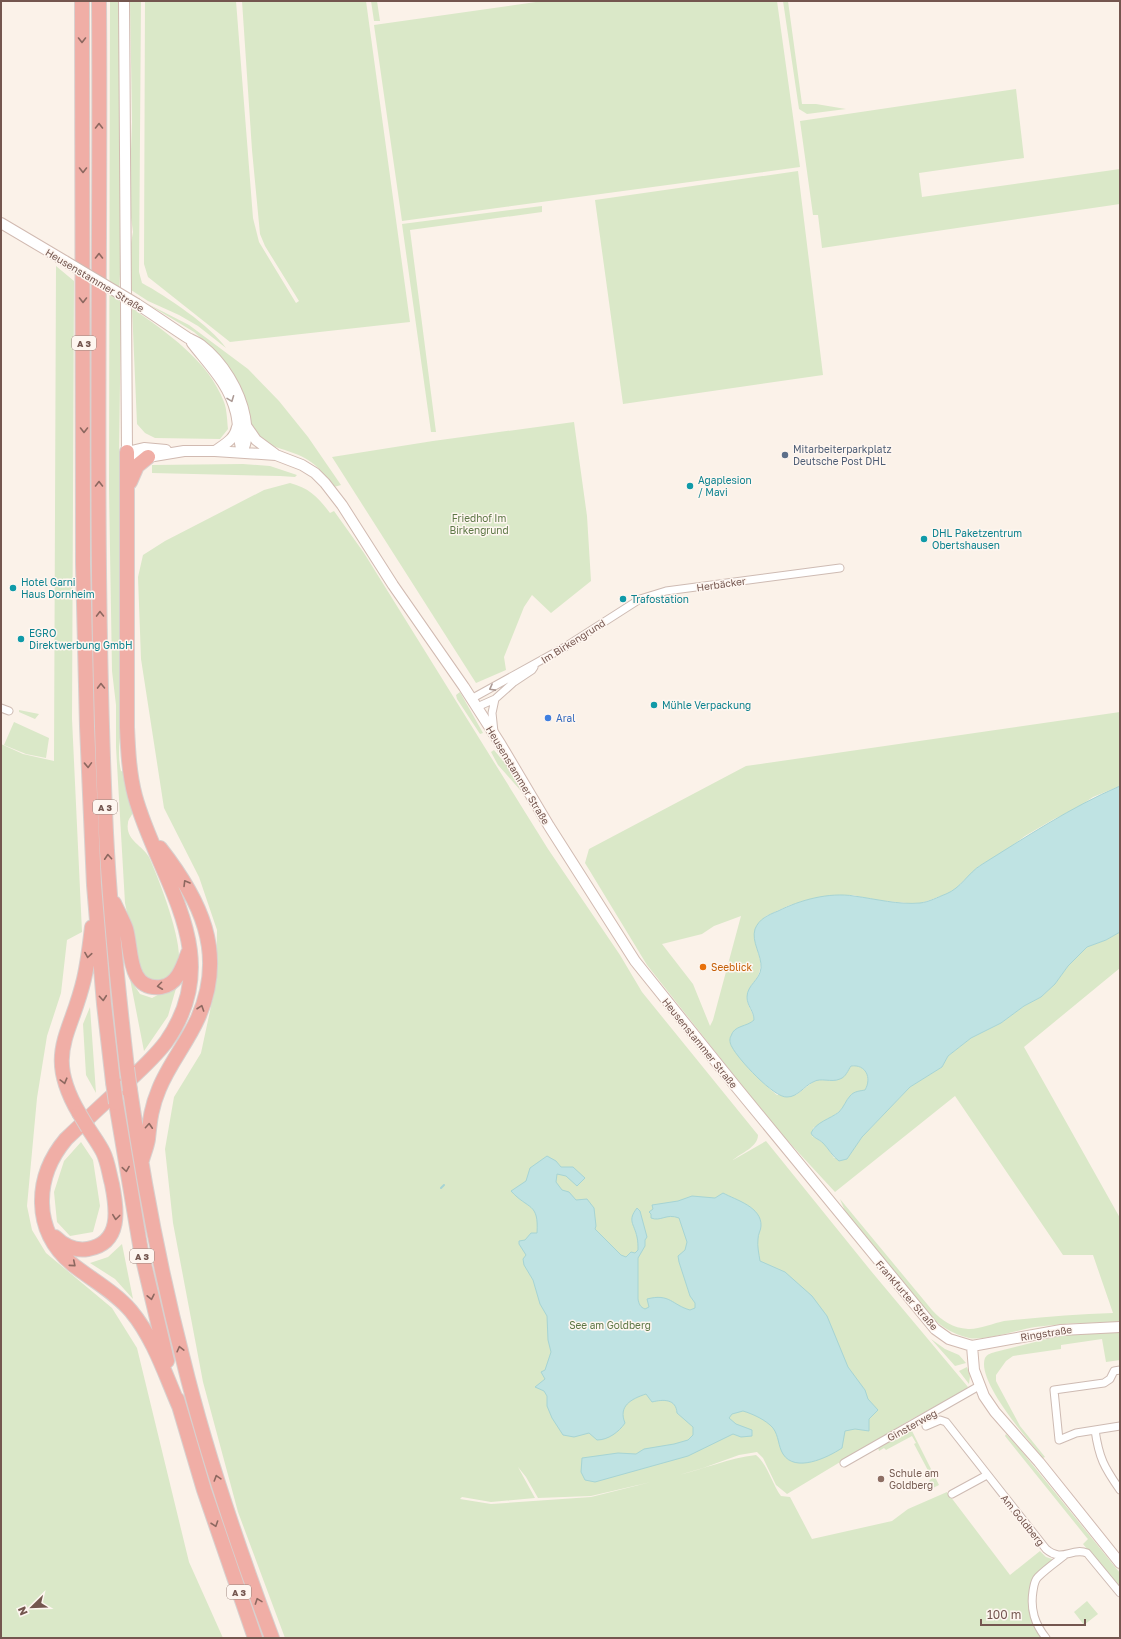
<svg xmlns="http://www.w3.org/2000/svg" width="1121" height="1639" viewBox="0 0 1121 1639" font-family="'Golos Text',sans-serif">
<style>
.green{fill:#dae8c8;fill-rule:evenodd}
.water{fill:#bfe3e3;stroke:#a6d4d4}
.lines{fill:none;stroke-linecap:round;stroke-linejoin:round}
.stream{stroke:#a6d4d4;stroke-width:2}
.street-casing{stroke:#cebbb3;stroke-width:9}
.secondary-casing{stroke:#d1bab1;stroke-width:12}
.highway-casing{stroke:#d8d0ce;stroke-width:16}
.street{stroke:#fff;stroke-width:7}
.secondary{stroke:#fff;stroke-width:10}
.highway{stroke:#f0aea6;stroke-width:14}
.secondary-bridge-casing{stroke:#d1bab1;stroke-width:12;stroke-linecap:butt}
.highway-bridge-casing{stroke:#d8d0ce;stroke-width:16;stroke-linecap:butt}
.secondary-bridge{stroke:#fff;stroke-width:10}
.highway-bridge{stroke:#f0aea6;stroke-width:14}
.oneway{stroke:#8d6860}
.oneway2{stroke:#ac9a95}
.service-dot{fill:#5c6f8a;stroke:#fef6f0;stroke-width:1.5}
.culture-dot{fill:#0f9aa8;stroke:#fef6f0;stroke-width:1.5}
.shop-dot{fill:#3f7fe0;stroke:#fef6f0;stroke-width:1.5}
.food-dot{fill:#e8710a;stroke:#fef6f0;stroke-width:1.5}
.education-dot{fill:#8d6e63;stroke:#fef6f0;stroke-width:1.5}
.labels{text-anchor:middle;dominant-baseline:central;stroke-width:3;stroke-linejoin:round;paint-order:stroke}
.shield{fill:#fef6f0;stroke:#9d867f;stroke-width:1}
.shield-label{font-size:9px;font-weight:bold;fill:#74564f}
.street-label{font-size:10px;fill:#74564f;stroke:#fef6f0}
.service-label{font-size:10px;fill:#4e5e75;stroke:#fef6f0;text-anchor:start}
.culture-label{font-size:10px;fill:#0d838f;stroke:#fef6f0;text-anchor:start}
.park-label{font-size:10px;fill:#5e7847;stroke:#fef6f0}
.shop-label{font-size:10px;fill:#366cbe;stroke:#fef6f0;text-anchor:start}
.food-label{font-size:10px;fill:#c56008;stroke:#fef6f0;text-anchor:start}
.education-label{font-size:10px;fill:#785e54;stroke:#fef6f0;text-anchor:start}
</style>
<rect width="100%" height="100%" fill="#fbf2e9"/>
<!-- green -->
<path class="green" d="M110 1H120L121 257 119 291 121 309 119 456 120 509 122 528V722C120 738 117 754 121 771L125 772 133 812C132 816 128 819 128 823 125 840 142 845 149 857 158 877 189 954 176 971 173 977 161 980 155 984L140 975 125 903 116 747V705L112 671 109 489Z
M130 1H141L139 272 142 283C166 296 211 326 226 348L198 326 179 315 148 301 131 290 129 254 133 232 129 203 132 122Z
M145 1H236L253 218 259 242 296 303 299 301 265 246 260 234 252 150 242 1H366L410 322 230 342 148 277 144 264Z
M371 1H377L380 21H374Z
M543 1H777L800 167 402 221 374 25Z
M783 1H788L802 104H816L846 109 807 114 799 109Z
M1016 89 1024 158 919 173 922 197 1120 169V204L822 248 818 215H813L800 121Z
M798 171 823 375 623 404 595 200Z
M542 206V212L410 230 436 432H431L402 224Z
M56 266 74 281 72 719 82 932 67 940 61 993 47 1036 37 1098 27 1206 32 1230 46 1253 112 1308 137 1348 189 1562 223 1638H1V744L23 754 54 761Z
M146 303 189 325 248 369 279 401 308 437 341 485 334 487C326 477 318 466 308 460 291 449 270 449 255 435L212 348 194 332Z
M132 308C167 333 208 360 224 402 227 410 227 420 228 429L220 439 155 438 145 433 137 424Z
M574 422 587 516 591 581 551 613 532 595 524 607 504 657 506 670 476 683 332 457 433 441Z
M243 464 270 466 297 475 295 477 280 476 152 473V465Z
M290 483C309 488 318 497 330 513L334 511 364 553 548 849 620 955 642 992 758 1135C758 1147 741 1153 733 1160L766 1141 871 1271 968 1387 964 1391 910 1420 787 1494 776 1485 763 1458 757 1452 739 1455 703 1468 679 1475C704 1469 729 1458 756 1455 768 1465 772 1484 781 1496L790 1497 812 1539 892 1521 908 1509 947 1492 1010 1575 1040 1551 1046 1557 1052 1559 1053 1562 1035 1576C1034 1606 1032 1613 1051 1638H285L238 1512 203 1382 173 1223 165 1149 174 1097 201 1053 216 983 217 930 199 877 164 808 141 659 138 577 143 555 165 541 264 490ZM518 1467 526 1477 538 1498 591 1496 651 1482 591 1497 491 1504 460 1499 462 1497 491 1502 535 1498Z
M460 692 483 733 480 734 457 699 456 695Z
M19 710 39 714 35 719 19 712Z
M1120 712V786L1093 797 1074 810 1054 819 1025 836 1005 851 979 866 956 888 949 893 930 900 921 903H907L874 900 853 895 819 898 790 905 766 916 759 923C758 931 756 940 757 948 758 955 762 961 760 969 759 980 748 985 747 996 746 1005 753 1011 754 1020L750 1024 742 1027 730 1040C734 1056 764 1084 777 1095H796L813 1082 820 1079 833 1080 846 1074 851 1066C866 1064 872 1078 865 1090 845 1093 851 1103 837 1113 830 1119 821 1123 813 1128L812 1136 825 1144 834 1158 847 1159 862 1137 910 1087 942 1067 948 1056 971 1038 1001 1023 1024 1006 1041 997 1055 984 1068 966 1087 947 1106 940 1120 932V968L1024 1047 1120 1218V1323C1092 1322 1063 1323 1035 1327 1017 1330 985 1341 969 1338 952 1334 940 1326 928 1314L847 1216 840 1199 932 1310C942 1321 953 1328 968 1329 977 1330 994 1323 1004 1321 1041 1317 1077 1314 1113 1313L1093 1255H1063L955 1096 835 1192 774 1126 647 965 585 863 589 849 746 766ZM741 916 713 1020 710 1026 693 984 662 944 702 934 714 926Z
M14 722 49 738 46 758 26 754 4 745Z
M494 750 508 767 521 791 498 765 491 752Z
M130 979 140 994 152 998 177 985 168 1016 144 1051Z
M90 1007 96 1093 86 1075 83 1024Z
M81 1142 93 1160 100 1206 93 1232 70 1236 57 1222 54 1192 64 1161Z
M122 1244 133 1299 115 1279 90 1263 108 1257Z
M1099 1332H1120V1360L1106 1362 1102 1339 1061 1345V1349L1013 1356 1006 1361 996 1375V1381L998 1385 1020 1426 1045 1457 1043 1458C1029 1441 976 1381 985 1358 987 1354 992 1353 995 1352L1059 1336Z
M931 1339 945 1349 959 1355 966 1363 955 1366Z
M967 1367 970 1376 969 1384 959 1371Z
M911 1429 939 1485 933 1488 929 1481 932 1478 914 1444 916 1443 912 1436 886 1450 884 1448 879 1451 878 1447Z
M1006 1434 1019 1448 1120 1573V1589L1083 1544 1088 1539 1087 1538 1005 1436Z
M1087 1601 1098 1614 1084 1625 1074 1612Z"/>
<!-- water -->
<path class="water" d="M1120 786V932L1106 940 1087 947 1068 966 1055 984 1041 997 1024 1006 1001 1023 971 1038 948 1056 942 1067 910 1087 862 1137 847 1159 839 1161C832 1156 829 1149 823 1143 819 1139 813 1138 811 1133 816 1122 830 1119 839 1112 844 1107 846 1100 850 1096 854 1091 860 1091 865 1090 872 1078 866 1064 851 1066 848 1070 846 1077 840 1079 831 1083 821 1077 813 1082 804 1086 798 1097 787 1097 774 1098 738 1059 732 1047 730 1044 729 1039 731 1036 734 1025 747 1027 754 1020 754 1011 747 1006 747 997 747 985 760 980 761 968 762 955 751 942 755 929 759 919 768 915 778 911 800 900 829 892 854 896 876 899 899 905 920 903 929 902 938 897 946 894 961 888 968 873 981 865 1026 837 1071 807 1120 786Z
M547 1156 556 1161 561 1167H573L585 1178 577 1186 566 1176 557 1174 556 1182 562 1190 569 1192 576 1200 587 1199 594 1208 596 1226 595 1229 621 1255 626 1257 631 1252 635 1253 638 1250C638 1246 638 1241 637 1237 634 1223 627 1221 637 1208L640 1211 647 1237 645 1240V1246L638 1258V1299C639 1304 640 1307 645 1309L649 1307 647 1299C670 1293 672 1305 690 1310L695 1308V1303L690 1296 679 1262 678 1256 685 1250 687 1242 679 1218C666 1213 661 1222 651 1218V1214L649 1212 653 1209 652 1205 678 1201 692 1196 715 1198 723 1193C736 1200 762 1207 761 1226 761 1230 758 1234 758 1239 757 1246 759 1254 760 1261L785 1272 812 1296 827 1316 848 1367 865 1390 868 1399 878 1410 869 1419V1431L855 1429 845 1431 842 1448C827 1458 795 1473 783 1454 778 1446 779 1436 773 1428 766 1420 753 1414 743 1411L732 1414 729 1418 736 1424 752 1430V1436L741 1437 733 1434 688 1456 595 1482 585 1480 581 1472 582 1458 618 1453 636 1454 644 1449 674 1444 688 1440 693 1435V1427L677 1413C676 1399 664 1399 652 1402L646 1394C631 1399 618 1406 625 1423 619 1432 608 1440 597 1440L589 1433 574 1437 563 1435 552 1418 547 1406V1396L544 1391 535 1387 545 1379 541 1372 545 1370 551 1352 548 1340 547 1316 540 1304 533 1280 524 1265 523 1259 526 1255 519 1244V1241L525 1240 531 1233H537C539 1202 528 1210 511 1191L526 1181 530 1168Z"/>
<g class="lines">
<!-- stream -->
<path class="stream" d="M441 1188 444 1185"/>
<!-- street casing -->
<g class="street-casing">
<path id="street" d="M471 699 565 647 640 599 666 591 840 568
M477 707 495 699 514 682 532 670 534 667
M1 708 9 711
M494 732 492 713 495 699
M1120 1370 1114 1371 1110 1379 1104 1383 1054 1390 1059 1440 1076 1433 1120 1426
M926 1426 940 1420 946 1422 1046 1549C1062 1563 1072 1547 1087 1553L1120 1593
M1095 1430C1099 1458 1104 1467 1120 1490
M844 1463 979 1386
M952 1494 987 1475
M1046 1638C1035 1624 1030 1610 1033 1591 1034 1586 1034 1581 1038 1577 1046 1569 1056 1562 1065 1555"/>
</g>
<!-- secondary casing -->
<g class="secondary-casing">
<path id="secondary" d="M124 1 127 452
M1 223 65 261
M137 304C154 315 171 327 188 338 192 340 197 342 201 345 223 362 240 390 245 417 247 429 248 441 242 452
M192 343C209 365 229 384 236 413 239 426 238 439 242 452
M247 427 256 440 275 454
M215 451C225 444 235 439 237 427
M127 452 139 457H148L184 451H215L276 455 302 465 315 473 325 483 342 505 393 585 464 687 501 745 549 826 635 961 737 1088 935 1329 949 1339 972 1346 1061 1330 1120 1327
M127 452 144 448 166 450
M972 1346 974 1370 984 1396 995 1412 1039 1462 1120 1563"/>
</g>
<!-- highway casing -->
<g class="highway-casing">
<path id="highway" d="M82 1 83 564 87 726 94 885 104 1004 113 1082
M99 1C101 278 93 556 106 833 110 912 118 990 127 1068
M127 452V727C128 750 129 773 135 796 158 880 228 954 166 1042 154 1058 138 1072 124 1085 104 1103 85 1121 66 1139 34 1177 32 1230 72 1264 92 1280 115 1292 131 1311 154 1339 165 1374 179 1406
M130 482 137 466 148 457
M114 903C118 912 123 920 126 929 132 949 127 991 161 987 177 985 183 967 188 953
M130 1090C143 1180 160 1270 183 1359 206 1454 238 1547 272 1638
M116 1103 141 1251 167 1361
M79 1113C44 1053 71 1036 84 979 88 962 90 944 92 927
M142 1160C144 1153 147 1146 148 1139 150 1120 151 1108 159 1089 169 1064 187 1043 198 1018 227 953 200 899 160 848
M55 1237C64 1246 75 1251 88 1249 122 1243 117 1209 112 1184 109 1173 108 1162 103 1152 99 1144 93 1136 88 1128
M177 1399 204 1490 255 1638"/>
</g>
<!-- street -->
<use href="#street" class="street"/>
<!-- secondary -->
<use href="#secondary" class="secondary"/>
<!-- highway -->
<use href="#highway" class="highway"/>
<!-- secondary-bridge casing -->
<g class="secondary-bridge-casing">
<path id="secondary-bridge" d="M65 261 137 304"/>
</g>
<!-- highway-bridge casing -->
<g class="highway-bridge-casing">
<path id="highway-bridge" d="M127 1068 130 1090
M113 1082 116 1103
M79 1113 88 1128"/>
</g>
<!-- secondary-bridge -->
<use href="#secondary-bridge" class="secondary-bridge"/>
<!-- highway-bridge -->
<use href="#highway-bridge" class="highway-bridge"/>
</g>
<!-- one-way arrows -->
<defs><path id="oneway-chevron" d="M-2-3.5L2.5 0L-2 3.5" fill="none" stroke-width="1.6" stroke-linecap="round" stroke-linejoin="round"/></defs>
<g class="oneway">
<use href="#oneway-chevron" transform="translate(82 40) rotate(90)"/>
<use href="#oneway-chevron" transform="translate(99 126) rotate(-90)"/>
<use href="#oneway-chevron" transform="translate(83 170) rotate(90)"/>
<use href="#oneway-chevron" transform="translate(99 256) rotate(-90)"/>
<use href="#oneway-chevron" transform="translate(83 300) rotate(90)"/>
<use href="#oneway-chevron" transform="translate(84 430) rotate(90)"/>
<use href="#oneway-chevron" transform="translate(99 484) rotate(-90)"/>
<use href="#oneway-chevron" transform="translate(100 614) rotate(-91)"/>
<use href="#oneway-chevron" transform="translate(101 686) rotate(-91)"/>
<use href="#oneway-chevron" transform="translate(88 765) rotate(88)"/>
<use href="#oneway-chevron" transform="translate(108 857) rotate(-94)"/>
<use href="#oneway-chevron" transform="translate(186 883) rotate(-121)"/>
<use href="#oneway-chevron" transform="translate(88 955) rotate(99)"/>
<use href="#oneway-chevron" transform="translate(160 986) rotate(173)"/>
<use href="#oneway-chevron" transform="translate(103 998) rotate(85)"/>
<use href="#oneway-chevron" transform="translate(201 1008) rotate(-71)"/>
<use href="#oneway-chevron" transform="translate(64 1081) rotate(75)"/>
<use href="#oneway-chevron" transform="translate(149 1126) rotate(-86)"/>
<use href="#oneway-chevron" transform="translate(126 1169) rotate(81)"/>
<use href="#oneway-chevron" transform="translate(116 1217) rotate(97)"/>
<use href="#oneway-chevron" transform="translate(73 1264) rotate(40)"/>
<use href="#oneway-chevron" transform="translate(151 1297) rotate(78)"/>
<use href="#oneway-chevron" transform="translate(180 1349) rotate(-104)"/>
<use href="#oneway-chevron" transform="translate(217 1478) rotate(-107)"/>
<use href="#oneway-chevron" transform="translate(215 1524) rotate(71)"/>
<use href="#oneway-chevron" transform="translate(258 1601) rotate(-110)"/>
</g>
<g class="oneway2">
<use href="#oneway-chevron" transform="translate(231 399) rotate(69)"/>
<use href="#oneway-chevron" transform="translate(492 688) rotate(152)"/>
</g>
<!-- markers -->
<circle class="service-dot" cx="785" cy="455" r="4"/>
<g class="culture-dot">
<circle cx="690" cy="486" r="4"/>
<circle cx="924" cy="539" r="4"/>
<circle cx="13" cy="588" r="4"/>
<circle cx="623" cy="599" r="4"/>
<circle cx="21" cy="639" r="4"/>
<circle cx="654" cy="705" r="4"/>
</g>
<circle class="shop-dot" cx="548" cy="718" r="4"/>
<circle class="food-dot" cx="703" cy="967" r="4"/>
<circle class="education-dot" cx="881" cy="1479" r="4"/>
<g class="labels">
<!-- shield labels -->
<g class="shield">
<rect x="72" y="336" width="24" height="14" rx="3"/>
<rect x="93" y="800" width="24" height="14" rx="3"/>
<rect x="130" y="1249" width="24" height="14" rx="3"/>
<rect x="227" y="1585" width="24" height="14" rx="3"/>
</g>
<g class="shield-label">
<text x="84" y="343">A 3</text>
<text x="105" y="807">A 3</text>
<text x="142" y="1256">A 3</text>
<text x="239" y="1592">A 3</text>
</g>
<!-- street labels -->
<g class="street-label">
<text transform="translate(95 280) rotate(31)">Heusenstammer Straße</text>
<text transform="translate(721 584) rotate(-8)">Herbäcker</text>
<text transform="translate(573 641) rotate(-32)">Im Birkengrund</text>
<text transform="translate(518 775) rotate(59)">Heusenstammer Straße</text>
<text transform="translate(700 1043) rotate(51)">Heusenstammer Straße</text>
<text transform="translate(907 1295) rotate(49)">Frankfurter Straße</text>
<text transform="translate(1046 1333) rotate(-9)">Ringstraße</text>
<text transform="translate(912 1425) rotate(-29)">Ginsterweg</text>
<text transform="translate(1023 1520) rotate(51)">Am Goldberg</text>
</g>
<!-- service labels -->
<g class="service-label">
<text x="793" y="449">Mitarbeiterparkplatz<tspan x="793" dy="12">Deutsche Post DHL</tspan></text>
</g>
<!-- culture labels -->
<g class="culture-label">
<text x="698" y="480">Agaplesion<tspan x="698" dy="12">/ Mavi</tspan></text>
<text x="932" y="533">DHL Paketzentrum<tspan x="932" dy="12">Obertshausen</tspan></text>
<text x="21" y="582">Hotel Garni<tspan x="21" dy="12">Haus Dornheim</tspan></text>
<text x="631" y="599">Trafostation</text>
<text x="29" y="633">EGRO<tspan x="29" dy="12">Direktwerbung GmbH</tspan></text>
<text x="662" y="705">Mühle Verpackung</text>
</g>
<!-- park labels -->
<g class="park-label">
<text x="479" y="518">Friedhof Im<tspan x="479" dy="12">Birkengrund</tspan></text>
<text x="610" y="1325">See am Goldberg</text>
</g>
<!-- shop labels -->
<g class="shop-label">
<text x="556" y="718">Aral</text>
</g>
<!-- food labels -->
<g class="food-label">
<text x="711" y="967">Seeblick</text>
</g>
<!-- education labels -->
<g class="education-label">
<text x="889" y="1473">Schule am<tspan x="889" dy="12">Goldberg</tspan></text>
</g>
</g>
<!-- border -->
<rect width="1121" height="1639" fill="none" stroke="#74564f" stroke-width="4"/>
<!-- north arrow -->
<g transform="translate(32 1607) rotate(247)" stroke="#fef6f0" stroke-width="3" paint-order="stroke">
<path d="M0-3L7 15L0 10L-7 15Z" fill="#74564f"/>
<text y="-6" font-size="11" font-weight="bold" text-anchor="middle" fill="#74564f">N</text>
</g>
<!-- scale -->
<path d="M981 1619v6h104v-6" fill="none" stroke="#74564f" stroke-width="2"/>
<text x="987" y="1619" font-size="12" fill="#74564f" stroke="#fef6f0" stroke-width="3" paint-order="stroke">100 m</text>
</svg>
